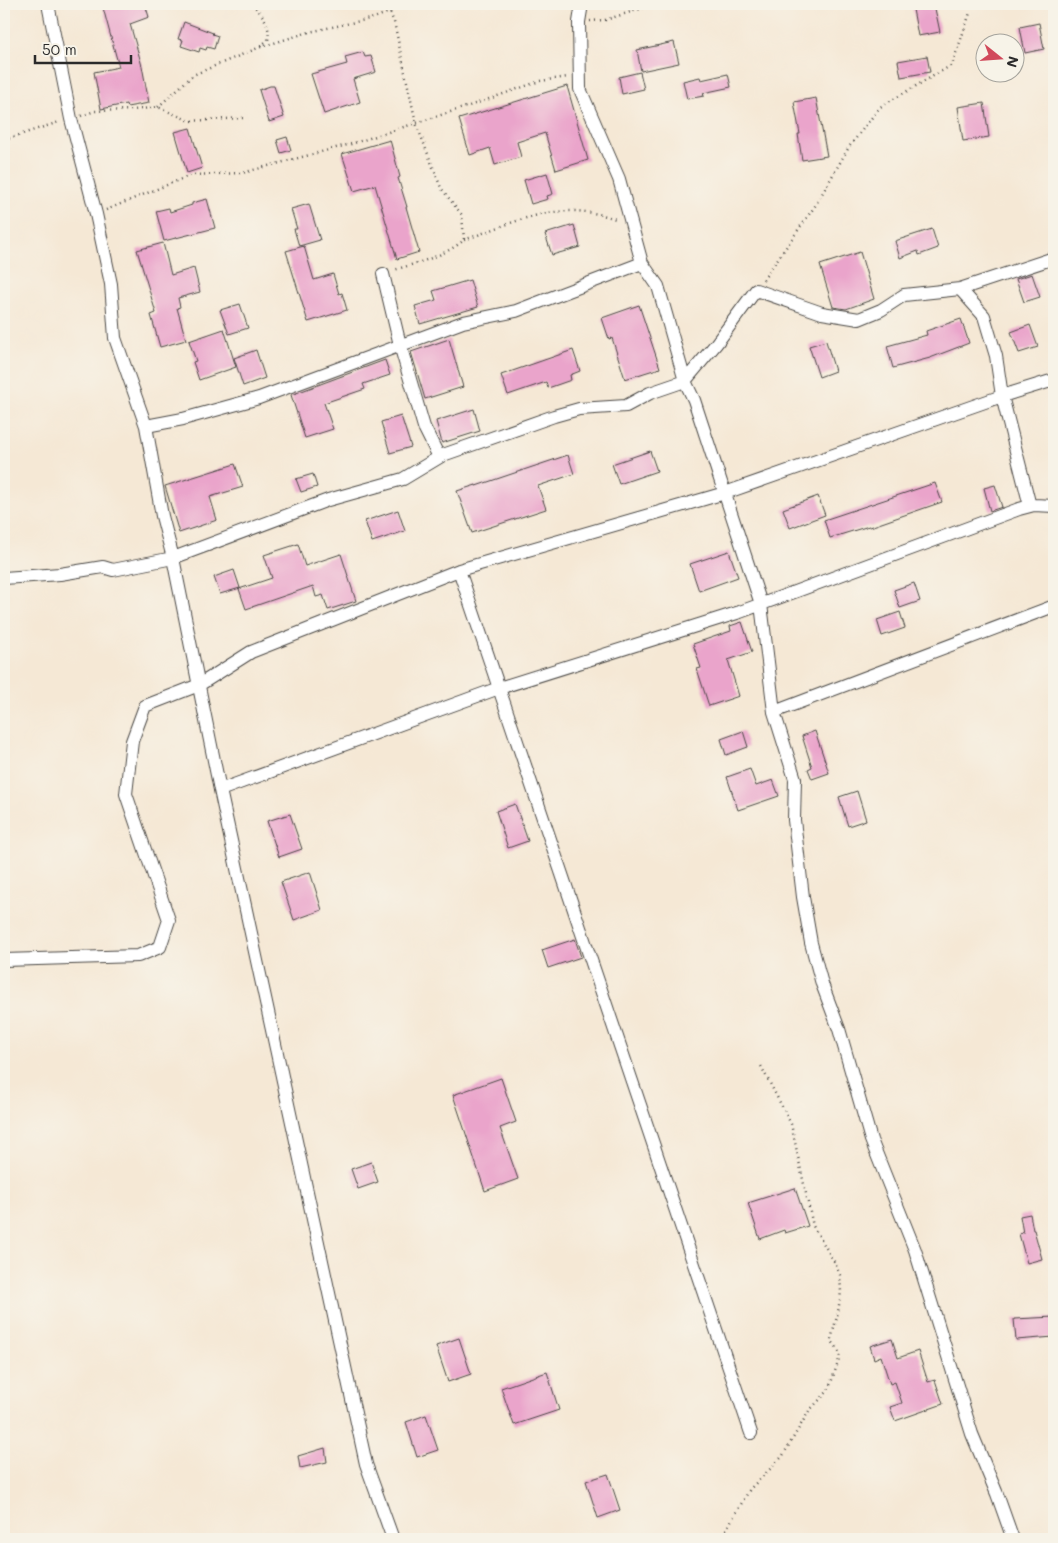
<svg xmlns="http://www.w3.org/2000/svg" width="1058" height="1543" viewBox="0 0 1058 1543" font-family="Mali,sans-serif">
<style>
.building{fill:#eaa4cb}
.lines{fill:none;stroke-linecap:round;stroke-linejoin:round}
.street-casing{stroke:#494744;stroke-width:14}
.path{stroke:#494744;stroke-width:2.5;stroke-dasharray:1 4;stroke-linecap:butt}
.street{stroke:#fff;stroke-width:12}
</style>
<rect width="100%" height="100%" fill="#f7f3e8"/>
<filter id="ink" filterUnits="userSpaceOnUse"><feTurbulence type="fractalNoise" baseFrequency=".02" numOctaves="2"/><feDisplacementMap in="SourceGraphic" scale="10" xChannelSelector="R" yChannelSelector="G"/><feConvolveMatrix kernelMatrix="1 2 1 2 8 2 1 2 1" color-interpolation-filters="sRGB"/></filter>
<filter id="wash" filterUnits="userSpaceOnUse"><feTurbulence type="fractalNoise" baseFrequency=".0096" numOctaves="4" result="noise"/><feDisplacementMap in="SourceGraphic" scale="20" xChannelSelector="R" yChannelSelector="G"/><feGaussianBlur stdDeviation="1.12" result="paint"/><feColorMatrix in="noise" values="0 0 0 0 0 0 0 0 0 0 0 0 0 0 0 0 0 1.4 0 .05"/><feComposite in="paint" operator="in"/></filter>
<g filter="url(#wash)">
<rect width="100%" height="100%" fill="#f5e8d5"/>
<g id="blocks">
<!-- building -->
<path class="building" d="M102 4H145L149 17 130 24 142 66 149 103 127 107 126 104 101 109 94 72 119 67Z
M912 4H934L940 32 918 36Z
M184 22 213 33 212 34 218 36 214 49 207 47 206 50 200 48 199 52 181 46 183 40 178 39Z
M1039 23 1044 49 1025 53 1020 27Z
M674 42 679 63 641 71 637 50Z
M363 52 365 57 371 56 376 72 353 79 360 102 324 114 311 74 347 64 345 57Z
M927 56 930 72 901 77 898 61Z
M640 72 644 89 622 94 619 77Z
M728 74 731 87 703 93 704 96 687 99 683 81 700 77 701 80Z
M270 86H274L284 117 269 122 259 90Z
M567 86 588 160 556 170 545 133 517 142 521 157 495 165 490 148 470 155 459 119Z
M816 98 827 156 802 160 798 134H800L794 102Z
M984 103 989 137 963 141 958 107Z
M190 128 202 168 187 173 175 132Z
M287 137 291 150 281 153 277 140Z
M390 140 400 177 398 178 407 207H406L419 252 397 259 375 185 354 191 342 154Z
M547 173 553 194 547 196 548 199 531 204 524 180Z
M207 199 215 228 164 241 156 211 169 208 170 212 192 205V203Z
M309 204 320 240 299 246 294 229H297L291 209Z
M574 225 580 247 552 255 545 234Z
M932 229 938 248 919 255 918 251 900 258 895 241Z
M163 243 171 275 194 268 200 292 178 298 180 307 177 308 186 340 160 347 151 315 156 313 137 250Z
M304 246 314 280 333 274 339 294 342 293 347 310 308 322 286 251Z
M860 252 874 299 846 309 833 307 820 265Z
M1032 274 1040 297 1024 302 1016 279Z
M470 280 478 307 420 324 415 306 436 300 433 291Z
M240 304 248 328 229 334 220 310Z
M639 305 660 368 625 379 612 338 609 339 602 318Z
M961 319 969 343 930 358 893 368 887 346 927 335 926 331Z
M1030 325 1038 347 1019 353 1011 332Z
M224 329 236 367 199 380 193 362 196 361 189 341Z
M449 339 463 387 425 399 411 352Z
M826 341 835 371 819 377 809 346Z
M256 350 265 378 243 386 234 358Z
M573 350 580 371 570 375 571 380 548 388 546 382 508 395 501 375Z
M385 360 390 375 363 384 365 389 324 403 333 429 305 438 291 395Z
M474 409 480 431 442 443 436 421Z
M401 416 411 447 390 453 381 422Z
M650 451 657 471 619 484 612 464Z
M568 455 574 474 538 486 546 509 472 533 457 491 476 485V486Z
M235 464 243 487 210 497 217 520 179 533 165 486Z
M313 474 317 487 301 492 296 479Z
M935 483 942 502 870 527 869 526 830 538 824 520Z
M995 485 1002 507 990 511 984 488Z
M818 496 825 515 790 528 783 509Z
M398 510 405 531 372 542 365 521Z
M298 544 305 566 341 554 356 601 328 610 323 595 316 597 313 586 246 609 239 589 272 578 264 555Z
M729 551 738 577 699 591 690 564Z
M234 570 240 588 220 594 214 577Z
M914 583 920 601 900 608 894 590Z
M900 612 905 628 882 636 877 620Z
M742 622 752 652 728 660 739 696 709 706 697 669 701 668 693 644 731 631 730 626Z
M743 731 748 747 726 755 721 739Z
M815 731 829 773 812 779 808 769 812 767 802 736Z
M750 769 756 786 773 780 779 796 738 810 727 777Z
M857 791 866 820 848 826 839 797Z
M515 804 528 841 508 848 496 811Z
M290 814 302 849 279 857 267 821Z
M310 872 322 910 294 920 281 882Z
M575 939 581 957 548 968 542 950Z
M501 1078 516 1122 500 1128 518 1179 485 1191 453 1095Z
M371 1162 378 1182 358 1189 351 1169Z
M795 1188 808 1226 785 1233 784 1230 760 1239 748 1203Z
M1030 1214 1033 1230H1034L1042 1259 1027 1263 1019 1234 1023 1233 1020 1216Z
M1054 1317V1337L1016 1340 1014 1319Z
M459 1338 471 1374 448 1382 436 1346Z
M892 1339 898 1358 918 1351 928 1382 935 1380 943 1404 895 1421 890 1407 902 1403 895 1382 890 1384 881 1356 874 1359 870 1346Z
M547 1372 559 1410 514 1425 501 1388Z
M426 1415 438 1450 417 1457 406 1422Z
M325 1448 327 1462 300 1468 298 1456Z
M608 1474 620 1510 598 1518 586 1481Z"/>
</g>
</g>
<g filter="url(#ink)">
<use href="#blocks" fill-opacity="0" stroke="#494744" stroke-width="1"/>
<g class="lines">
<!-- street casing -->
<g class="street-casing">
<path id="street" d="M48 4 71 119 96 214 111 284 115 338 146 426 162 516 173 558 220 790 366 1464 393 1539
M582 4 579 22 580 89 619 179 642 263 658 286 685 381 694 400 761 604 774 712 795 779 794 820 803 897 811 943 822 984 839 1029 871 1140 915 1250 972 1434 997 1494 1013 1539
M383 274 400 345 424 427 439 457
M960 289 984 316 996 356 1002 396 1030 506
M146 426 183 419 259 398 463 322 516 311 642 263
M459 570 751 1433
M4 578 60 574 103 567 113 570 173 558 328 500 403 479 443 455 554 416 579 409 626 406 650 393 685 381 716 344 756 290 822 313 859 319 881 310 904 295 960 289 1054 258
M774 712 1054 606
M220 790 499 688 740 612 1019 509 1034 505 1054 506
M4 960 138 956 160 947 169 920 126 794 132 741 145 706 199 685 251 652 459 570 725 493 1002 396 1054 380"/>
</g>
<!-- path -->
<path class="path" d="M252 4C262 14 271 24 268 40L259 47
M386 4 394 22 416 123 441 188 462 215 464 240C445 256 417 263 394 270
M590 21 605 20 656 4
M158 107 193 75 258 48 309 32 374 18 410 4
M81 116 95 111 134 110 158 107 190 121 243 118
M4 140 59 122
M106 210 191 175 242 173 351 144 472 105 540 81 568 77
M464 240C518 221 560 198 618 220
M763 280 815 206 849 147 880 107 952 65 970 13
M722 1539 724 1533 750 1489 782 1457 809 1411 828 1391 840 1357 838 1349 831 1340 838 1312 841 1292 840 1275 835 1263 813 1226 791 1124 761 1066"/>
<!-- street -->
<use href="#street" class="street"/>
</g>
</g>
<!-- margin -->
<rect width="1058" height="1543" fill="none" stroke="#f7f3e8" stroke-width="20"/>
<!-- north arrow -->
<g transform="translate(1000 58) rotate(107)"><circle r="24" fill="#f7f3e8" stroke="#a5a39c"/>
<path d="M0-4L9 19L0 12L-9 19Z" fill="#d1495b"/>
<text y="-8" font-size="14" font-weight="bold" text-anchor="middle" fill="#2b2b2b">N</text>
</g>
<!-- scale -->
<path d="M35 55v8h96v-8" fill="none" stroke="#2b2b2b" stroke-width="2.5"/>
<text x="42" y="55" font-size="15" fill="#2b2b2b" stroke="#f7f3e8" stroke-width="4" paint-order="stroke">50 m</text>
</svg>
